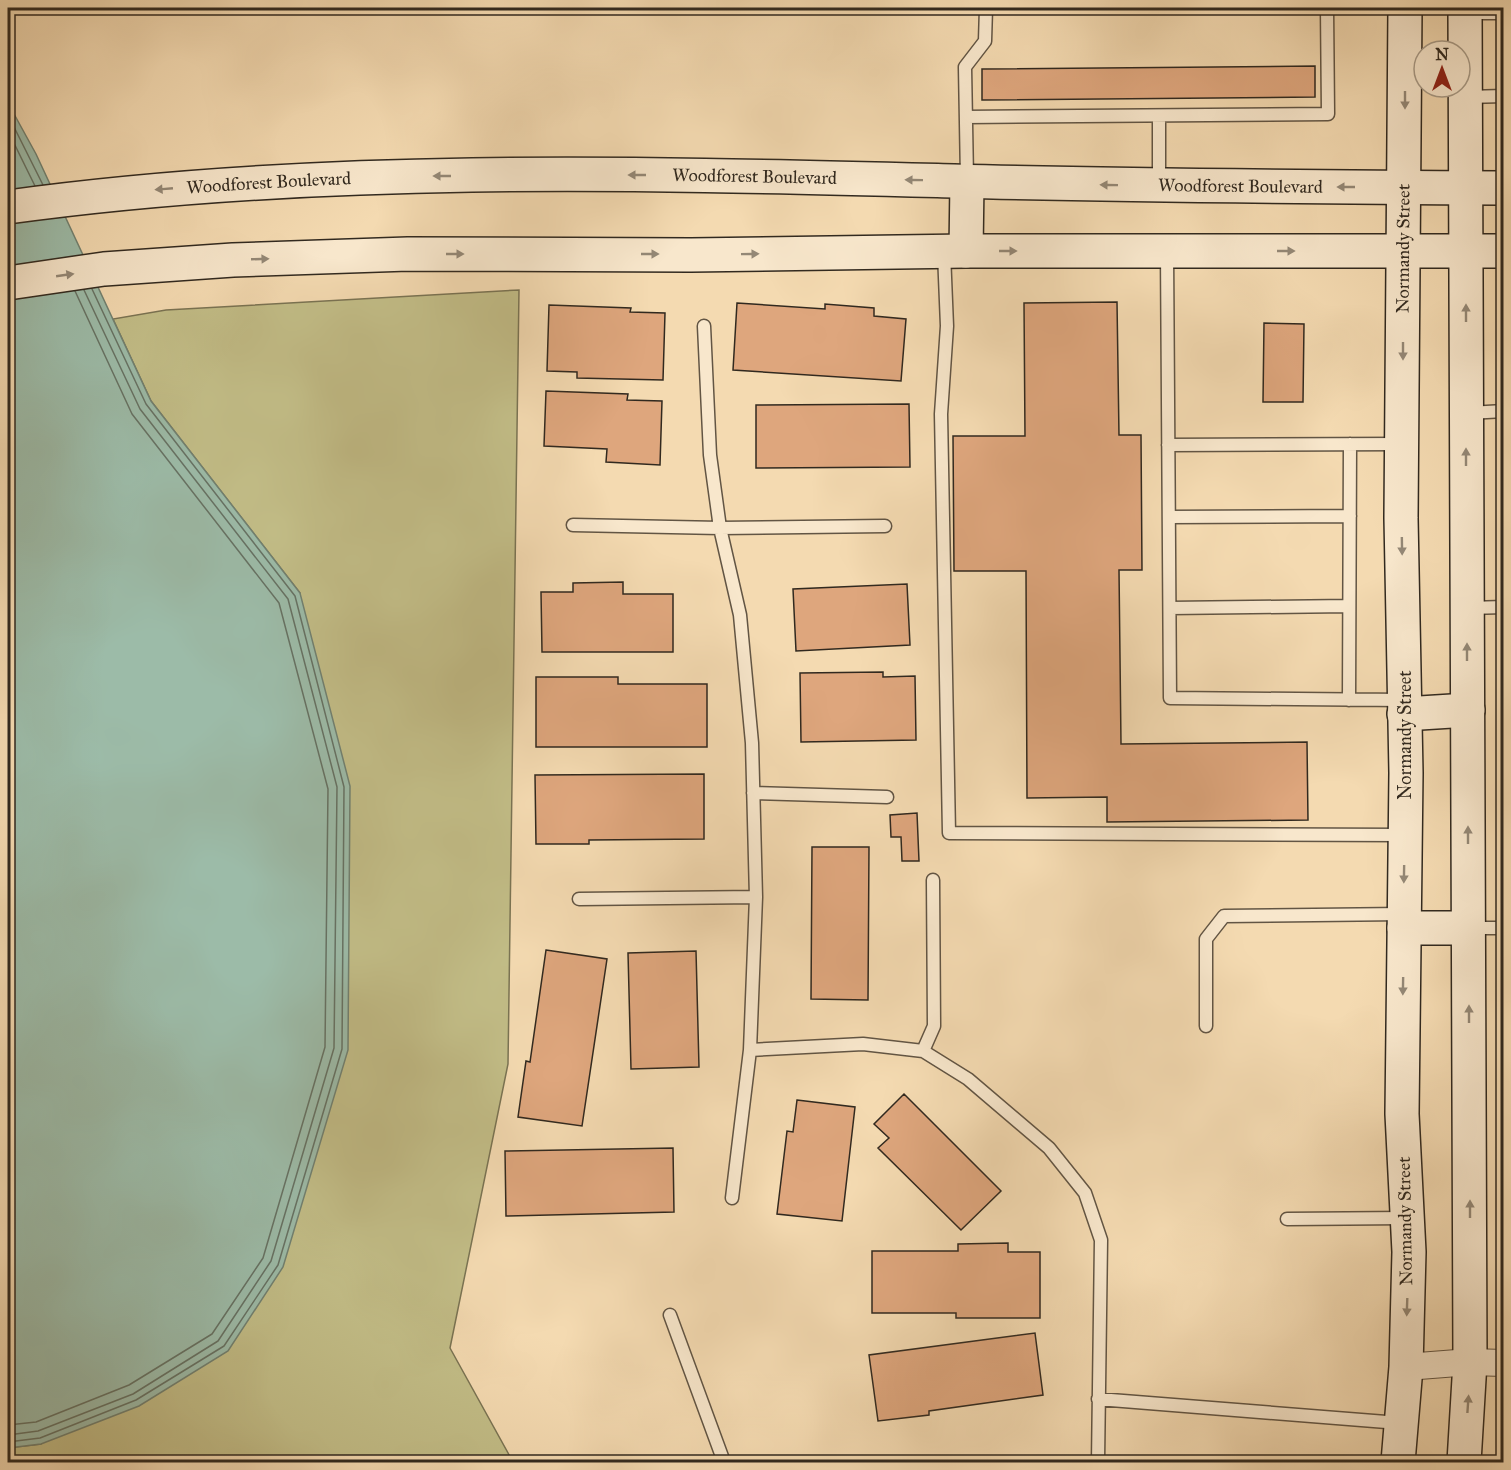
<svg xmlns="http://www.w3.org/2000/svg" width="1511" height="1470" viewBox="0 0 1511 1470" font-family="'IM FELL Great Primer',serif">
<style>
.green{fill:#c2bd87;stroke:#7a7353;stroke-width:1.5}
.water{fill:#9cbba8;stroke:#718171;stroke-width:1.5}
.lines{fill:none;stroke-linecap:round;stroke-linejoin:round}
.shore{stroke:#667264;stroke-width:1.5}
.building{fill:#dea67d;stroke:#31291f;stroke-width:1.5}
.lane-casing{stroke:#625544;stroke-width:15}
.street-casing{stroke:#625544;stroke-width:28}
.secondary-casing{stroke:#31291f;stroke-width:36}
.lane{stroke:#f8e7cc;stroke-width:12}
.street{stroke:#f8e7cc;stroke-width:26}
.secondary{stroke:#f8e7cc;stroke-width:33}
.oneway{fill:#948876}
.labels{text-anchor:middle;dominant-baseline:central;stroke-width:5;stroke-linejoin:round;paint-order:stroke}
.street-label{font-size:18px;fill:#31291f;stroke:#f8e7cc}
</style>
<rect width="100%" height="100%" fill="#f4dab1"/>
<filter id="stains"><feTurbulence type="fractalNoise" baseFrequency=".00333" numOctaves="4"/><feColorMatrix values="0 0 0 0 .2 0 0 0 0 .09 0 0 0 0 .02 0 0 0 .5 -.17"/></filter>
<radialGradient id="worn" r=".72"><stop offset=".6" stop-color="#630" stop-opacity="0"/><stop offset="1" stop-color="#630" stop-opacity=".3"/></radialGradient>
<!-- green -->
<path class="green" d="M519 290 508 1064 450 1348 513 1462H8V1448L41 1444 300 593 151 401 113 319 166 310Z"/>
<!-- water -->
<path class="water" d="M8 103 36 154 151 401 300 593 350 786 348 1050 283 1267 228 1351 139 1406 41 1444 8 1448Z"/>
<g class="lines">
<!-- shore -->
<path class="shore" d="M8 115 43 185
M8 131 35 186
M8 1425 36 1422 129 1385 212 1334 263 1258 325 1047 328 789 279 603 132 414 75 291
M8 1435 38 1431 133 1394 218 1341 271 1261 334 1048 337 787 288 599 140 409 84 290
M8 1442 40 1438 136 1400 224 1346 278 1265 342 1049 344 787 295 596 146 404 92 289"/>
</g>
<!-- building -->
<path class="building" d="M932 8H960V11H932Z
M1315 66V97L982 100V69Z
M1117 302 1119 435H1141L1142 570H1119L1121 744 1307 742 1308 820 1107 822V797L1027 798 1026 571H954L953 436H1025L1024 303Z
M737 303 825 309V304L874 308V316L906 319 901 381 733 370Z
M549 305 631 308 630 312 665 313 663 380 577 378V372L547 371Z
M1264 323 1304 324 1303 402H1263Z
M546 391 628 394 627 400 662 401 660 465 606 462 607 449 544 446Z
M909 404 910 467 756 468V405Z
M623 582V594H673V652H542L541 592H573V583Z
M907 584 910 645 796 651 793 589Z
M883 672V677L915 676 916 740 801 742 800 673Z
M536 677H618V684H707V747H536Z
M704 774V839L589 840V844H536L535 775Z
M917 813 919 861H902L901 837H891L890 815Z
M812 847H869L868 1000 811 999Z
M546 950 607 959 582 1126 518 1117 526 1061 530 1062Z
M696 951 699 1067 631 1069 628 953Z
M904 1094 1001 1191 961 1230 878 1148 889 1138 874 1124Z
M797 1100 855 1107 842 1221 777 1214 787 1131 793 1132Z
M673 1148 674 1212 506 1216 505 1151Z
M1008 1243V1252H1040V1318H956V1313H872V1251H958V1244Z
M1035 1333 1043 1395 929 1411V1415L878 1421 869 1355Z"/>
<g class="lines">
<!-- lane casing -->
<g class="lane-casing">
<path id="lane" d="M1466 13H1504
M1467 97 1504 96
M1159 116V184
M966 117 1328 114 1327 8
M967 179 965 67 985 41 986 8
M1167 252 1170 698 1403 700
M944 253 947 326 941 414 949 833 1404 835
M704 326 710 455 720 528 740 615 752 743 756 897 750 1050 732 1198
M1469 413 1504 411
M1168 445 1401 444
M1169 517 1350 516
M573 525 720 528 885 526
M1170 608 1349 606
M1469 608 1504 607
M1349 700 1350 444
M753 793 887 797
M579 899 756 897
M1470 928H1504
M1206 1026V939L1224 916 1403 914
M750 1050 863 1044 923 1051 968 1079 1049 1148 1085 1193 1101 1240 1098 1462
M923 1051 934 1026 933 880
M1287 1219 1406 1218
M670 1315 724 1462
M1098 1399 1399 1423"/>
</g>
<!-- street casing -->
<g class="street-casing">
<path id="street" d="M1406 1367 1470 1362 1504 1363"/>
</g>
<!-- secondary casing -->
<g class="secondary-casing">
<g id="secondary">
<path id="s1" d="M8 207C321 164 639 173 954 181 1137 186 1320 187 1504 188"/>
<path d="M966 251 967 182"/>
<path d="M8 283 104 269 233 260 408 254 691 255 966 251H1504"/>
<path d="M1404 714 1468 710"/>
<path d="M1404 928H1469"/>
<path id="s2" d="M1398 1462 1406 1367 1409 1252 1402 1114 1406 773 1401 518 1405 8"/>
<path d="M1464 1462 1470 1362 1465 8"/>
</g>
</g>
<!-- lane -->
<use href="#lane" class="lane"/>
<!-- street -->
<use href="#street" class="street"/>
<!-- secondary -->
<use href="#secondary" class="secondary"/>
</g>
<!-- one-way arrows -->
<defs><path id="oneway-solid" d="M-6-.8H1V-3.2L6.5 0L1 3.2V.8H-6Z" transform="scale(1.5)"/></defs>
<g class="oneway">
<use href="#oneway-solid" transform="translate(1405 100) rotate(90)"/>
<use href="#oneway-solid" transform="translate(637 175) rotate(180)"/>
<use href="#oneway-solid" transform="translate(442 176) rotate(180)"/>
<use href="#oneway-solid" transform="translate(914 180) rotate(-179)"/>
<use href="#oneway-solid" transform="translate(1109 185) rotate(-179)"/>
<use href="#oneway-solid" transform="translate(1346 187) rotate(-180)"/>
<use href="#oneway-solid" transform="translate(164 189) rotate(175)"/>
<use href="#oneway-solid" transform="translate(1008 251)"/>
<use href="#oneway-solid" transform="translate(1286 251)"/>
<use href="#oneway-solid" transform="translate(455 254)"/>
<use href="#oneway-solid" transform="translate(650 254)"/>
<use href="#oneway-solid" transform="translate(750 254) rotate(-1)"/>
<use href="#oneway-solid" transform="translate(260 259) rotate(-2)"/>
<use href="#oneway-solid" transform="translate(65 275) rotate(-8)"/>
<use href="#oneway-solid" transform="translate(1466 313) rotate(-90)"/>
<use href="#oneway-solid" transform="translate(1403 351) rotate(90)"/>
<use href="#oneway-solid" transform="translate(1466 457) rotate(-90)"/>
<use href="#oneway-solid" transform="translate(1402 546) rotate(89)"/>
<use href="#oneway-solid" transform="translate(1467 652) rotate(-90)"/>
<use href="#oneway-solid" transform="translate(1468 835) rotate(-90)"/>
<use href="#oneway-solid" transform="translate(1404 874) rotate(91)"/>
<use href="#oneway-solid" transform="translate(1403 986) rotate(91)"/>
<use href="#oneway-solid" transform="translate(1469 1014) rotate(-90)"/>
<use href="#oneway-solid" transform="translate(1470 1209) rotate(-90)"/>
<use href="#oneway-solid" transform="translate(1407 1307) rotate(92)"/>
<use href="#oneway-solid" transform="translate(1468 1404) rotate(-86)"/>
</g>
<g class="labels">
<!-- street labels -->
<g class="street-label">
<text stroke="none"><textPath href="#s1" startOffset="748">Woodforest Boulevard</textPath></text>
<text stroke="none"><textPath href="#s1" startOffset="262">Woodforest Boulevard</textPath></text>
<text stroke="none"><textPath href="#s1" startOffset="1234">Woodforest Boulevard</textPath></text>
<text stroke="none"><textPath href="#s2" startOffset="1214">Normandy Street</textPath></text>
<text transform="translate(1405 735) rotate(-90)">Normandy Street</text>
<text transform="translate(1405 1221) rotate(-91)">Normandy Street</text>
</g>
</g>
<!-- margin -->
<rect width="1511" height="1470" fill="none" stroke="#f4dab1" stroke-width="30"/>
<rect x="9" y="9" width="1493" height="1452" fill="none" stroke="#31291f" stroke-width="3"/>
<rect x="15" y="15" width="1481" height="1440" fill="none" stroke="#31291f" stroke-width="1.5"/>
<!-- north arrow -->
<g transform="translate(1442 69)"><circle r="28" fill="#f8e7cc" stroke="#a89b87" stroke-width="1.5"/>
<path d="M0-4.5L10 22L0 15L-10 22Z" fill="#8f2418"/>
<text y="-9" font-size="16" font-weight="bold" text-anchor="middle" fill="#31291f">N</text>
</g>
<rect width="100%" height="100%" filter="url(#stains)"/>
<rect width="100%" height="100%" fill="url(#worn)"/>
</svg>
